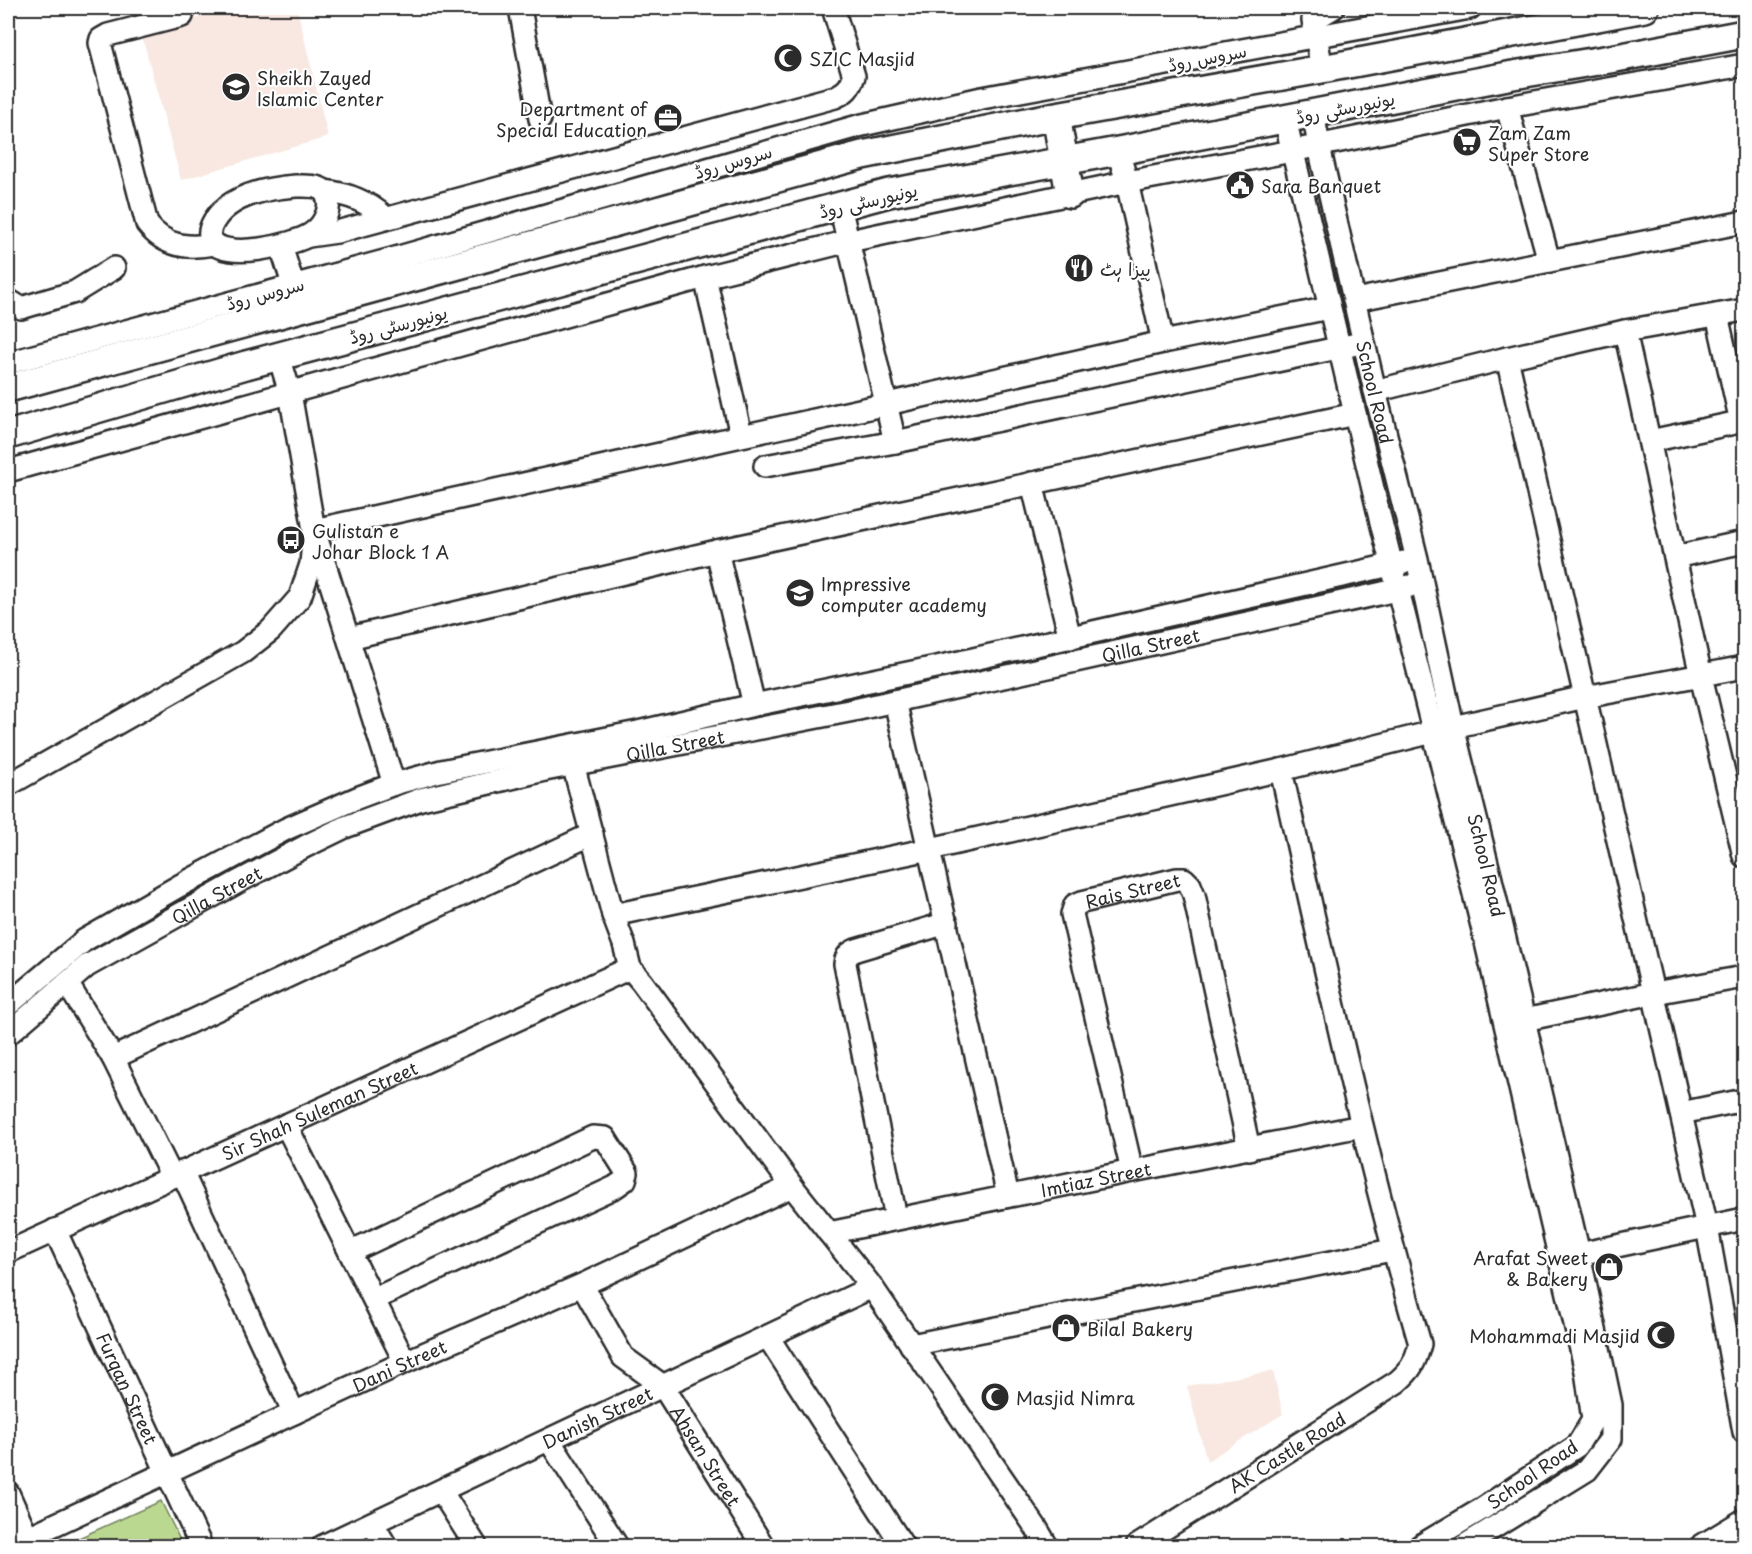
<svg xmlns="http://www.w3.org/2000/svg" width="1752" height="1554" viewBox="0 0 1752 1554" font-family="'Playpen Sans','Playpen Sans Arabic',sans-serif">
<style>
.built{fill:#f8e8e1}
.green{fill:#bbd890;stroke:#73825e;stroke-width:1.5}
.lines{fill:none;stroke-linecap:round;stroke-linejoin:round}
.minor-casing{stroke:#2b2b2b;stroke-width:26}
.major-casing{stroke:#2b2b2b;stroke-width:32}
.minor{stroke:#fff;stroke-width:21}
.major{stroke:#fff;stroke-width:27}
.labels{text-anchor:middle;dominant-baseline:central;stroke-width:4.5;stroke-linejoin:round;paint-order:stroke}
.street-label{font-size:18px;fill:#2b2b2b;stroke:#fff}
.poi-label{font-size:18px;fill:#2b2b2b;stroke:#fff;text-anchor:start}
</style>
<rect width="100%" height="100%" fill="#fff"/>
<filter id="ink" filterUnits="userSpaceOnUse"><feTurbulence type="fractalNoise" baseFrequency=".0167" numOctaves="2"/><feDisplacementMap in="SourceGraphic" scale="12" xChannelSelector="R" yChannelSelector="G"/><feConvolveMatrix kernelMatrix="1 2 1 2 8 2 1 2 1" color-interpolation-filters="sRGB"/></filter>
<g filter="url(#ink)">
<!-- built -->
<path class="built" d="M228 8H297L328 137 181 180 142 36Z
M1273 1371 1283 1414 1207 1461 1187 1386Z"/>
<!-- green -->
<path class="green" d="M161 1501 183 1546H61Z"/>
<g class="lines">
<!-- minor casing -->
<g class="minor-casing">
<g id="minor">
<path d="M520 8 540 119"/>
<path d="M182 16 108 35 101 39 100 43 147 224C165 247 187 249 215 244"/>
<path d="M1322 69 1313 20 1333 8"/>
<path d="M1507 107 1549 261"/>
<path id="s1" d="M1313 114 1322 160 1375 391 1417 559 1453 727 1490 875 1579 1254 1611 1405V1439L1587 1470 1464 1546"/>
<path d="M1285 119 1378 510 1484 934 1586 1371 1593 1420 1577 1446 1482 1509 1420 1546"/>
<path d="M1118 151 1127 182 1163 342"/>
<path d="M296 186C304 186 317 185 323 190 336 203 324 226 311 234 295 245 221 262 211 239 208 233 211 226 214 221 230 195 268 188 296 186Z"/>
<path d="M324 191C348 194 367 201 386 218"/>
<path d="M840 206 895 442"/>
<path d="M309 236 337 232 835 97C846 92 850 88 854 76L833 8"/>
<path d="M281 246 297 297"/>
<path d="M705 277 741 435"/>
<path d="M8 300 21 308 75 292 114 268"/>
<path d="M1355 300 1744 222"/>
<path d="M1717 315 1741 422"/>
<path d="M1625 331 1701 676 1744 856"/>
<path d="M279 356 290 393 314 530 394 784"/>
<path d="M1507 358 1707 1227 1744 1432"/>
<path d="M8 363 392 259 858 126 982 98 1470 8"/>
<path d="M1375 391 1507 358 1625 331 1744 310"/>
<path d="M1650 441 1744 421"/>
<path d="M765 466 895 442 1352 345"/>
<path d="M8 471 705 277 849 241 1127 182 1292 151 1507 107 1744 65"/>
<path d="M1032 483 1070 638"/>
<path d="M717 551 754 705"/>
<path d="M1675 557 1744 542"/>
<path d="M349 638 717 551 1355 414"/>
<path d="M895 701 1008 1196"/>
<path d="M573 764 613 915 624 944 630 968 642 982 792 1186 872 1287 1037 1529 1047 1546"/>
<path d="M8 785 243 652 271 630 300 597 311 564 314 530 887 404 1163 342 1329 308"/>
<path d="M613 915 930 849 1281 770 1453 727 1585 697 1744 667"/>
<path d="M67 983 113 1058 172 1177"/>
<path d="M8 1005 85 940 179 886 286 829 357 798 394 784 441 771 638 732 754 705 951 664 1404 562"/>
<path d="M1524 1020 1654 993 1744 977"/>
<path id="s2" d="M8 1034 87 966 238 882 306 846 345 827 421 799 545 770 854 710 1383 593 1410 586"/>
<path d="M113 1058 592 834"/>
<path d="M1681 1113 1744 1100"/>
<path d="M286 1125 405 1362"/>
<path id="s3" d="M1132 1171 1072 914 1075 905 1082 902 1177 879H1184L1190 885 1194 895 1249 1149"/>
<path d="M182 1172 294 1413"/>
<path d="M896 1218 845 964C846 956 849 953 856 950L947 923"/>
<path id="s4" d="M55 1230 201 1546"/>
<path id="s5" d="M829 1233 1132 1171 1361 1126"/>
<path id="s6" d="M8 1252 630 968"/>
<path d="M350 1252 593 1137 605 1138 627 1173 625 1180 615 1187 374 1299"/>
<path d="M1579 1254 1744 1219"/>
<path id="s7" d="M582 1285 623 1357 663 1386 763 1546"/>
<path d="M768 1337 903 1546"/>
<path d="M911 1345 1392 1250"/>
<path d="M549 1440 617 1546"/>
<path d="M441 1491 476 1546"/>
<path d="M8 1493 28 1538"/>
<path d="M372 1523 386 1546"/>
<path id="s8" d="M9 1546 294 1413 405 1362 582 1285 792 1186"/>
<path id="s9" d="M323 1546 872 1287"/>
<path id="s10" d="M1137 1546 1397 1382C1411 1370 1415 1363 1420 1344 1365 1155 1324 963 1281 770"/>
<path d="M1701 1546 1744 1520"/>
</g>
</g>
<!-- major casing -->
<g class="major-casing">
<path id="major" d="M1056 116 1070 194
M8 388 862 155 1056 116 1322 69 1645 8
M8 435 246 365 889 193 1118 151 1513 75 1616 58 1744 34"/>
</g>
<!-- minor -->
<use href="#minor" class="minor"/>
<!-- major -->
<use href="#major" class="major"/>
</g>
</g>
<!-- icons -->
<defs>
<g id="mosque-disc" transform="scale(1.5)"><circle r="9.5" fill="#2b2b2b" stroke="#fff"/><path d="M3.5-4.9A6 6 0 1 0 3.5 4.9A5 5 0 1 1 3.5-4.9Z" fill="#fff"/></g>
<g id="university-disc" transform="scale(1.5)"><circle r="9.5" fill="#2b2b2b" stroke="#fff"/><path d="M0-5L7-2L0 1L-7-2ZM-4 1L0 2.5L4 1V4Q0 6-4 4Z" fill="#fff"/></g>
<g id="office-disc" transform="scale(1.5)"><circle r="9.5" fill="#2b2b2b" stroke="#fff"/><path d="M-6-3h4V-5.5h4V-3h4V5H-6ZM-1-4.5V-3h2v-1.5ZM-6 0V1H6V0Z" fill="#fff"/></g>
<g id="supermarket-disc" transform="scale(1.5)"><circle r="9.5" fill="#2b2b2b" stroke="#fff"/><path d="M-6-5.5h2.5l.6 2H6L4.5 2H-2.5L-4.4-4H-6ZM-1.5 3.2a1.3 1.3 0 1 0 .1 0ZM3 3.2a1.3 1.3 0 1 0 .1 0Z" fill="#fff"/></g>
<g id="civic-disc" transform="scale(1.5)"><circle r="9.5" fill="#2b2b2b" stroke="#fff"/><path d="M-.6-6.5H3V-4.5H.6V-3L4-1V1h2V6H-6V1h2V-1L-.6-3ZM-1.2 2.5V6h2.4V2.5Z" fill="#fff"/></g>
<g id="restaurant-disc" transform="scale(1.5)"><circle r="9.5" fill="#2b2b2b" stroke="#fff"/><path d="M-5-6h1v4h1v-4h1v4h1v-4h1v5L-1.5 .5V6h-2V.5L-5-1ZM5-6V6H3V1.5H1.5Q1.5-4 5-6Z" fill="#fff"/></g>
<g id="bus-disc" transform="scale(1.5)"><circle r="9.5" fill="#2b2b2b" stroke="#fff"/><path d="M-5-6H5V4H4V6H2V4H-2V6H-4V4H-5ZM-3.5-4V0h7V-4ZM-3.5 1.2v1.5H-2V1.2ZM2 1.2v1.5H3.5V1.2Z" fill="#fff"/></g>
<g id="school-disc" transform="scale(1.5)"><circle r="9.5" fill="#2b2b2b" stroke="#fff"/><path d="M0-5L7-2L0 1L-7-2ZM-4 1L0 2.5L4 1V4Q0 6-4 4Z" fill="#fff"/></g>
<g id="shop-disc" transform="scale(1.5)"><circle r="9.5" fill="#2b2b2b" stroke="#fff"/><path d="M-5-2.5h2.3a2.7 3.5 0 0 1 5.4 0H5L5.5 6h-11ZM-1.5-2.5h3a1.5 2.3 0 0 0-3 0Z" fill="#fff"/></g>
</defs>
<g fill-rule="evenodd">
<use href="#mosque-disc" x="788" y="58"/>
<use href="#university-disc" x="236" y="87"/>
<use href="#office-disc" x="668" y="118"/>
<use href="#supermarket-disc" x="1467" y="142"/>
<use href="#civic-disc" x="1240" y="185"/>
<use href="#restaurant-disc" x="1079" y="268"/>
<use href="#bus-disc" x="291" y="540"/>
<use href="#school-disc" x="800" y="593"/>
<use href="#shop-disc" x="1609" y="1267"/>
<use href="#shop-disc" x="1066" y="1328"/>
<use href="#mosque-disc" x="1661" y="1335"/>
<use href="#mosque-disc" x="995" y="1397"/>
</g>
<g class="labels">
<!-- street labels -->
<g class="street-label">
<text transform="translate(1207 57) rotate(-11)">سروس روڈ</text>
<text transform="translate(1345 107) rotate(-11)">یونیورسٹی روڈ</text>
<text transform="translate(733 161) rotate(-16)">سروس روڈ</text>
<text transform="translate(868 200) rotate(-13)">یونیورسٹی روڈ</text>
<text transform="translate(265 293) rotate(-15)">سروس روڈ</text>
<text transform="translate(398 324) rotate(-15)">یونیورسٹی روڈ</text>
<text stroke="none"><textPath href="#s1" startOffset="285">School Road</textPath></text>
<text stroke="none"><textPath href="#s2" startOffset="1224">Qilla Street</textPath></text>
<text stroke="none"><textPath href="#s2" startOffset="738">Qilla Street</textPath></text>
<text stroke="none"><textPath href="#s1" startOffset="771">School Road</textPath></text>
<text stroke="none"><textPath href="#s3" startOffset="333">Rais Street</textPath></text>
<text stroke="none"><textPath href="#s2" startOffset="252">Qilla Street</textPath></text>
<text stroke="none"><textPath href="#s6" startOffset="342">Sir Shah Suleman Street</textPath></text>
<text stroke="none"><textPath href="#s5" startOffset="272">Imtiaz Street</textPath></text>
<text stroke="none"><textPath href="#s8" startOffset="430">Dani Street</textPath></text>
<text stroke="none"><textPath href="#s4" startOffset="174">Furqan Street</textPath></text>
<text stroke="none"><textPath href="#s9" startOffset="303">Danish Street</textPath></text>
<text stroke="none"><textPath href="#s10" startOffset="177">AK Castle Road</textPath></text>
<text stroke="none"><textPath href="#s7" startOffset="214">Ahsan Street</textPath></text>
<text transform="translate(1532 1474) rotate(-35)">School Road</text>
</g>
<!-- poi labels -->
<g class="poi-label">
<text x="809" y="58">SZIC Masjid</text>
<text x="257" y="77">Sheikh Zayed<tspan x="257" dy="21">Islamic Center</tspan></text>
<text x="647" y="108" text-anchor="end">Department of<tspan x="647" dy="21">Special Education</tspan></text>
<text x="1488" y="132">Zam Zam<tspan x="1488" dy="21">Super Store</tspan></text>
<text x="1261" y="185">Sara Banquet</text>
<text x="1100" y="268">پیزا ہٹ</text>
<text x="312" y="530">Gulistan e<tspan x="312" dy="21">Johar Block 1 A</tspan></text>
<text x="821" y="583">Impressive<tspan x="821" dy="21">computer academy</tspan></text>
<text x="1588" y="1257" text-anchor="end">Arafat Sweet<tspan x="1588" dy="21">&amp; Bakery</tspan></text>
<text x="1087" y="1328">Bilal Bakery</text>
<text x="1640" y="1335" text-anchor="end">Mohammadi Masjid</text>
<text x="1016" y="1397">Masjid Nimra</text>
</g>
</g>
<!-- margin -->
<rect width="1752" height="1554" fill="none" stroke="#fff" stroke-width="30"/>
<rect x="15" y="15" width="1722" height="1524" fill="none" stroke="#2b2b2b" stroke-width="2" filter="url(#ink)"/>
</svg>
